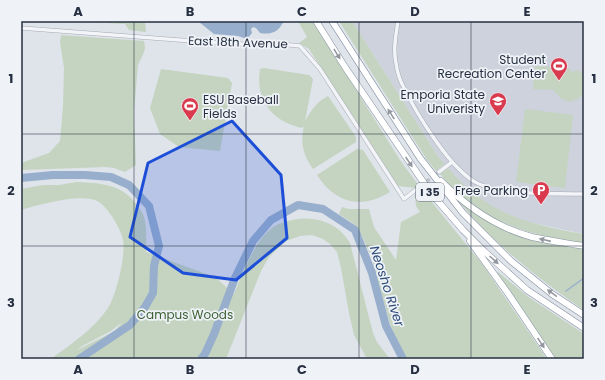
<svg xmlns="http://www.w3.org/2000/svg" width="605" height="380" viewBox="0 0 605 380" font-family="Poppins,sans-serif">
<style>
.built{fill:#cdd2dc}
.green{fill:#c4d4c0;fill-rule:evenodd}
.water{fill:#97afcd}
.lines{fill:none;stroke-linecap:round;stroke-linejoin:round}
.stream{stroke:#97afcd;stroke-width:1.5}
.river{stroke:#97afcd;stroke-width:8}
.minor-tunnel{stroke:#babfc8;stroke-width:3.5;stroke-dasharray:3.5 2;stroke-linecap:butt}
.minor-casing{stroke:#a4aab4;stroke-width:4.5}
.motorway-casing{stroke:#8590a1;stroke-width:7}
.minor{stroke:#f2f4f8;stroke-width:3.5}
.motorway{stroke:#fff;stroke-width:6}
.oneway{fill:#9398a0}
.marked{fill:#1d4ed8;fill-opacity:0.2;stroke:#1d4ed8;stroke-width:3;stroke-linejoin:round}
.grid{fill:none;stroke:#273042;stroke-width:1;stroke-opacity:0.55}
.labels{text-anchor:middle;dominant-baseline:central;stroke-width:3.5;stroke-linejoin:round;paint-order:stroke}
.shield{fill:#eff2f7;stroke:#636a78;stroke-width:1}
.shield-label{font-size:11px;font-weight:bold;fill:#273042}
.street-label{font-size:12px;fill:#273042;stroke:#eff2f7}
.poi-label{font-size:12px;fill:#273042;stroke:#eff2f7;text-anchor:end}
.park-label{font-size:12px;fill:#3a5f33;stroke:#eff2f7}
.water-label{font-size:13px;font-style:italic;fill:#2d4d79;stroke:#eff2f7}
.neatline{fill:none;stroke:#273042;stroke-width:1.5}
.grid-label{font-size:13px;text-anchor:middle;font-weight:bold;fill:#273042}
</style>
<rect width="100%" height="100%" fill="#dfe3ea"/>
<!-- built -->
<path class="built" d="M352 21H584V234L524 221 490 206 461 183 439 158Z"/>
<!-- green -->
<path class="green" d="M66 21H145L146 32 129 30 125 24Z
M298 21H313L400 160 419 186 416 188 398 186 309 49 299 43 307 37Z
M339 21H352L439 158 445 164 436 171 427 160Z
M61 35 144 41 145 48 144 52 138 65 134 112 136 165 125 172 114 168 106 167 21 170V163L49 153 60 141 63 106 64 68 60 42Z
M535 66 571 69V72L579 70 580 73 584 72V96L578 97 579 99 567 102V100L561 99 557 93H554V90L533 89Z
M264 68 309 75 313 79 305 121C311 111 316 102 328 96L356 137V142L313 169C303 155 300 142 304 126L302 128C272 121 255 100 260 69Z
M161 69 228 78 232 83 220 151 179 147 160 134 150 108Z
M525 109 573 115 565 188 516 182Z
M357 149 363 150 390 192C361 210 335 203 317 175Z
M448 168C487 214 527 224 584 234V243C522 234 483 222 440 174Z
M77 182C100 183 122 184 136 204 140 209 144 214 145 221 147 231 146 242 146 252L215 277 234 294C242 275 255 240 272 228 278 223 285 222 292 220 301 218 310 218 319 220 333 224 343 231 350 243L373 333 377 342 390 359H367L354 335 349 313 341 268 337 252 330 244 323 239 312 235 300 236 286 241 269 257 261 271 226 359H51C71 344 94 329 108 308 116 296 126 255 123 240 121 229 109 209 99 202 83 192 39 205 21 210V189L43 185H59ZM122 322 115 331 77 350 82 346 111 331Z
M422 190 483 265 547 359H406L390 324 371 256 362 236 354 224 339 214 342 207 349 209H369L374 227 396 260 401 222 420 212 416 206 415 195Z
M461 202 506 230 584 248V310C538 279 496 245 460 203Z
M498 272 530 298 584 334V359H554L496 273Z"/>
<!-- water -->
<path class="water" d="M195 21H284C278 32 272 35 260 33L256 28 253 27 251 29 252 33 247 39 238 36 214 34 199 22Z"/>
<g class="lines">
<!-- stream -->
<path class="stream" d="M566 291 584 278"/>
<!-- river -->
<path class="river" d="M21 178 53 175H85L111 177 129 185 149 206 159 246 154 266 153 293 145 307 130 325 79 359
M201 359 205 354 214 334 235 278 253 241 271 220 298 205 323 209 355 230 372 273 386 326 403 359"/>
<!-- minor-tunnel -->
<path class="minor-tunnel" d="M418 188 439 172"/>
<!-- minor casing -->
<g class="minor-casing">
<path id="minor" d="M398 21C396 35 393 49 396 63 397 70 399 78 402 84 415 111 451 172 479 184 504 195 555 194 584 194
M21 28 232 44H281L300 46 320 69 404 199 418 188
M439 172 452 162"/>
</g>
<!-- motorway casing -->
<g class="motorway-casing">
<path id="motorway" d="M316 21 345 67 430 192 463 230 485 252 527 290 584 328
M332 21 420 158 463 213 511 261 552 294 584 315
M441 181C466 206 498 228 532 237 549 241 567 243 584 246
M470 241 507 292 552 359"/>
</g>
<!-- minor -->
<use href="#minor" class="minor"/>
<!-- motorway -->
<use href="#motorway" class="motorway"/>
</g>
<!-- one-way arrows -->
<defs><path id="oneway-solid" d="M-6-.8H1V-3.2L6.5 0L1 3.2V.8H-6Z"/></defs>
<g class="oneway">
<use href="#oneway-solid" transform="translate(337 54) rotate(58)"/>
<use href="#oneway-solid" transform="translate(391 114) rotate(-123)"/>
<use href="#oneway-solid" transform="translate(409 162) rotate(56)"/>
<use href="#oneway-solid" transform="translate(545 240) rotate(-167)"/>
<use href="#oneway-solid" transform="translate(494 260) rotate(42)"/>
<use href="#oneway-solid" transform="translate(552 293) rotate(-144)"/>
<use href="#oneway-solid" transform="translate(541 343) rotate(56)"/>
</g>
<!-- marked area -->
<path class="marked" d="M232 121 281 175 287 238 236 280 183 273 130 237 148 163Z"/>
<!-- grid -->
<path class="grid" d="M134 21V359M246 21V359M359 21V359M471 21V359M21 134H584M21 246H584"/>
<!-- icons -->
<defs>
<g id="stadium-pin" transform="scale(0.9)"><path d="M0 17L-7.5 6A9.5 9.5 0 1 1 7.5 6Z" fill="#d93a4d" stroke="#eff2f7"/><path d="M0-5a6.5 5 0 1 0 0 10a6.5 5 0 1 0 0-10ZM-3.5-1.8h7v3.6h-7Z" fill="#fff"/></g>
<g id="university-pin" transform="scale(0.9)"><path d="M0 17L-7.5 6A9.5 9.5 0 1 1 7.5 6Z" fill="#d93a4d" stroke="#eff2f7"/><path d="M0-5L7-2L0 1L-7-2ZM-4 1L0 2.5L4 1V4Q0 6-4 4Z" fill="#fff"/></g>
<g id="parking-pin" transform="scale(0.9)"><path d="M0 17L-7.5 6A9.5 9.5 0 1 1 7.5 6Z" fill="#d93a4d" stroke="#eff2f7"/><path d="M-3.5-5.5H1a3.5 3.5 0 0 1 0 7H-1V5.5H-3.5ZM-1-3.4V-.6H.8a1.4 1.4 0 0 0 0-2.8Z" fill="#fff"/></g>
</defs>
<g fill-rule="evenodd">
<use href="#stadium-pin" x="559" y="66"/>
<use href="#university-pin" x="498" y="101"/>
<use href="#stadium-pin" x="190" y="106"/>
<use href="#parking-pin" x="541" y="190"/>
</g>
<g class="labels">
<!-- shield labels -->
<rect class="shield" x="416" y="183" width="28" height="18" rx="3"/>
<g class="shield-label">
<text x="430" y="192">I 35</text>
</g>
<!-- street labels -->
<g class="street-label">
<text transform="translate(238 42) rotate(2)">East 18th Avenue</text>
</g>
<!-- poi labels -->
<g class="poi-label">
<text x="546" y="59">Student<tspan x="546" dy="14">Recreation Center</tspan></text>
<text x="485" y="94">Emporia State<tspan x="485" dy="14">Univeristy</tspan></text>
<text x="203" y="99" text-anchor="start">ESU Baseball<tspan x="203" dy="14">Fields</tspan></text>
<text x="528" y="190">Free Parking</text>
</g>
<!-- park labels -->
<g class="park-label">
<text x="185" y="314">Campus Woods</text>
</g>
<!-- water labels -->
<g class="water-label">
<text transform="translate(387 286) rotate(72)">Neosho River</text>
</g>
</g>
<!-- border -->
<rect width="605" height="380" fill="none" stroke="#eff2f7" stroke-width="44"/>
<rect x="22" y="22" width="561" height="336" class="neatline"/>
<g class="grid-label">
<text x="78" y="16">A</text>
<text x="190" y="16">B</text>
<text x="302" y="16">C</text>
<text x="415" y="16">D</text>
<text x="527" y="16">E</text>
<text x="11" y="83">1</text>
<text x="594" y="83">1</text>
<text x="11" y="195">2</text>
<text x="594" y="195">2</text>
<text x="11" y="307">3</text>
<text x="594" y="307">3</text>
<text x="78" y="374">A</text>
<text x="190" y="374">B</text>
<text x="302" y="374">C</text>
<text x="415" y="374">D</text>
<text x="527" y="374">E</text>
</g>
</svg>
